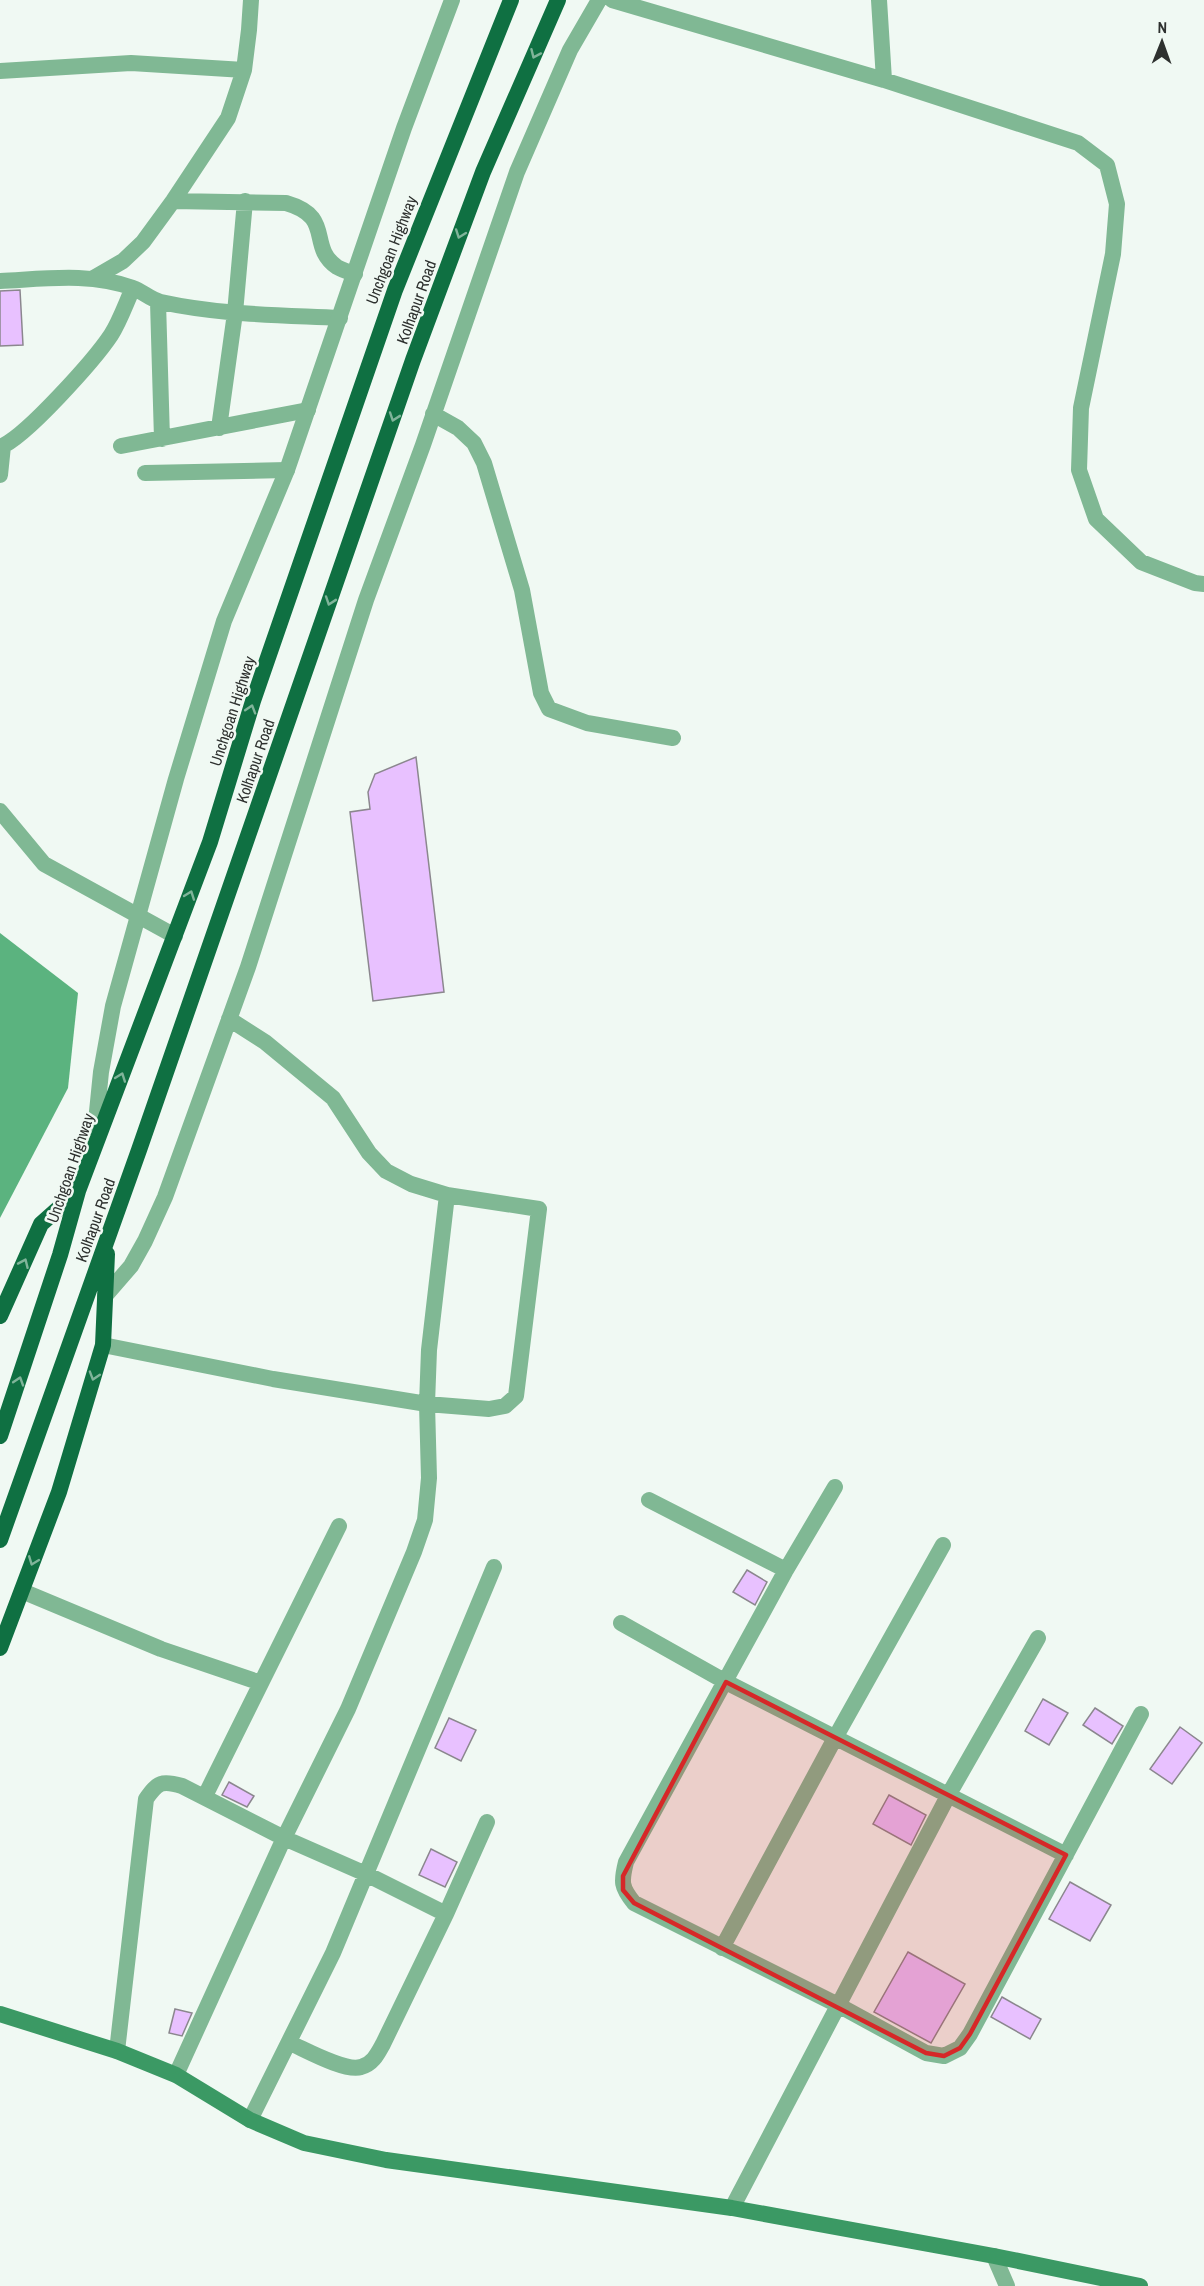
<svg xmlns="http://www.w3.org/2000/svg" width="1204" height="2286" viewBox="0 0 1204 2286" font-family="'Archivo Narrow',sans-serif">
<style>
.water{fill:#5bb37f}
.building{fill:#e8c1ff;stroke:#8b878e;stroke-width:1.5}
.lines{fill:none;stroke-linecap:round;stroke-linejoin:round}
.minor{stroke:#80b894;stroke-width:16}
.tertiary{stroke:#80b894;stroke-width:16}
.secondary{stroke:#3b9964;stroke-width:16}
.trunk{stroke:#0f7042;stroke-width:16}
.oneway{stroke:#80b49a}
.marked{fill:#d62828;fill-opacity:0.2;stroke:#d62828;stroke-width:4.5;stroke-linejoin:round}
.labels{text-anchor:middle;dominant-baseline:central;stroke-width:5;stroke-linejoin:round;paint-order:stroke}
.street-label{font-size:16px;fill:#2e312f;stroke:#f0f9f3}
</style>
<rect width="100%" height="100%" fill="#f0f9f3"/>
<!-- water -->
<path class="water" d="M0 933 78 993 68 1088 0 1218Z"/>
<!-- building -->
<path class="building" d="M20 290 23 345 0 346V291Z
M416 757 444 992 373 1001 350 812 370 809 368 792 375 774Z
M747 1570 767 1582 755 1605 733 1592Z
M1043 1699 1068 1713 1049 1745 1025 1731Z
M1095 1708 1123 1726 1112 1744 1083 1725Z
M449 1718 476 1730 461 1761 435 1748Z
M1180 1727 1202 1743 1172 1784 1150 1769Z
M229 1782 254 1796 247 1807 222 1795Z
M889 1795 926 1815 911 1845 873 1824Z
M431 1849 457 1862 445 1887 419 1875Z
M1070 1882 1111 1905 1090 1941 1049 1919Z
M908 1952 965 1984 931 2043 874 2012Z
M1002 1997 1041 2019 1030 2039 991 2017Z
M175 2009 192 2013 182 2036 169 2033Z"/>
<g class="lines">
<!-- minor -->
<path class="minor" d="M612 0 884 80 1078 143 1107 165 1117 204 1113 254 1081 408 1079 470 1096 519 1141 562 1195 583 1204 584
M879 0 884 80
M0 71 131 63 244 70
M173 201 286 203C335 217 307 246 337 267 342 270 349 272 355 274
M92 279 123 261 143 242 173 201 228 118 244 70 249 30 251 0
M0 281C43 279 91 272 133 288 142 291 151 300 161 302 220 315 280 315 340 318
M158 302 162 439
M433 414 458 428 474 443 484 463 522 590 541 693 549 709 587 723 673 738
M219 428 235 313 245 201
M121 446 308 410
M0 447C25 438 95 359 111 335 120 321 126 303 133 288
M145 473 287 470
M0 475 3 446
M0 811 44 864 175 936
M105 1296 131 1266 145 1241 165 1197 248 967 366 600 423 445 517 172 570 50 599 0
M103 1345 273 1379 427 1404 489 1409 505 1406 516 1396 539 1209 447 1195 411 1184 386 1171 369 1153 333 1098 265 1042 229 1019
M835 1487 786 1570 626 1862C621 1882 621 1887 634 1903L838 2005 926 2053 944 2056 960 2048 970 2034 1141 1714
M649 1500 786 1570
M22 1591 161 1649 261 1683
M621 1623 726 1682 1066 1855
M205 1796 339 1526
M722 1948 835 1738 943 1545
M290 2043C306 2050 345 2072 361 2067 373 2064 378 2053 383 2044L446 1914 487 1822
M117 2051 146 1799C158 1782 162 1780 182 1786L284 1838 366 1874 446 1914
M176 2075 284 1838 348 1709 414 1552 425 1520 429 1478 427 1404 429 1350 447 1195
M250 2120 333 1953 494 1567
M732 2208 949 1794 1038 1638
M994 2256 1007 2286"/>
<!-- tertiary -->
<path class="tertiary" d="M94 1141 101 1072 113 1006 176 779 224 621 287 470 404 128 452 0"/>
<!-- secondary -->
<path class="secondary" d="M0 2014 117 2051 176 2075 250 2120 304 2143 386 2160 732 2208 994 2256 1140 2286"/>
<!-- trunk -->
<path class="trunk" d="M0 1316 41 1224 77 1192
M0 1436 60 1255 78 1191 210 842 253 701 395 290 511 0
M0 1540 139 1150 413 360 483 172 558 0
M0 1648 59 1492 103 1345 107 1254"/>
</g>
<!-- one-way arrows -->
<defs><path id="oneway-chevron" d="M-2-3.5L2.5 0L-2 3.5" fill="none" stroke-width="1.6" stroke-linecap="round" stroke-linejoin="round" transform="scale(1.5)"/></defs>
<g class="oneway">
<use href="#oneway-chevron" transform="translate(535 54) rotate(114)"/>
<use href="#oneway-chevron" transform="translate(460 234) rotate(110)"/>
<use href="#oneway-chevron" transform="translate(394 417) rotate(109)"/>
<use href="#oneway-chevron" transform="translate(330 601) rotate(109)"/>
<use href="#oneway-chevron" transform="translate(251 709) rotate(-73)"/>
<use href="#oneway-chevron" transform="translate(190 895) rotate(-70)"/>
<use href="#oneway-chevron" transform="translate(121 1077) rotate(-70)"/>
<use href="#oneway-chevron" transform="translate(24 1263) rotate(-66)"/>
<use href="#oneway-chevron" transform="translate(94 1376) rotate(107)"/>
<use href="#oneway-chevron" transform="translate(19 1381) rotate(-72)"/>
<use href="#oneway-chevron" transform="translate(33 1561) rotate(111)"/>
</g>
<!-- marked area -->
<path class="marked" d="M726 1682 1066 1855 970 2034 960 2048 944 2056 926 2053 634 1903 623 1890V1876Z"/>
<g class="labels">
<!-- street labels -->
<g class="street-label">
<text transform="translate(391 250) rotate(-69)">Unchgoan Highway</text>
<text transform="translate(416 302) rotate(-70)">Kolhapur Road</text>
<text transform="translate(232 711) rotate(-72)">Unchgoan Highway</text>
<text transform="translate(255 761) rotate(-71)">Kolhapur Road</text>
<text transform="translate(70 1168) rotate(-71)">Unchgoan Highway</text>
<text transform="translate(95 1220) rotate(-70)">Kolhapur Road</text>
</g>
</g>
<!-- north arrow -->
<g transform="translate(1162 42) rotate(1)" stroke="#f0f9f3" stroke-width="4.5" paint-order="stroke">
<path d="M0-4.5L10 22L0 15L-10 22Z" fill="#2e312f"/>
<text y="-9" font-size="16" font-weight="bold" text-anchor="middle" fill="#2e312f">N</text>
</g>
</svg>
